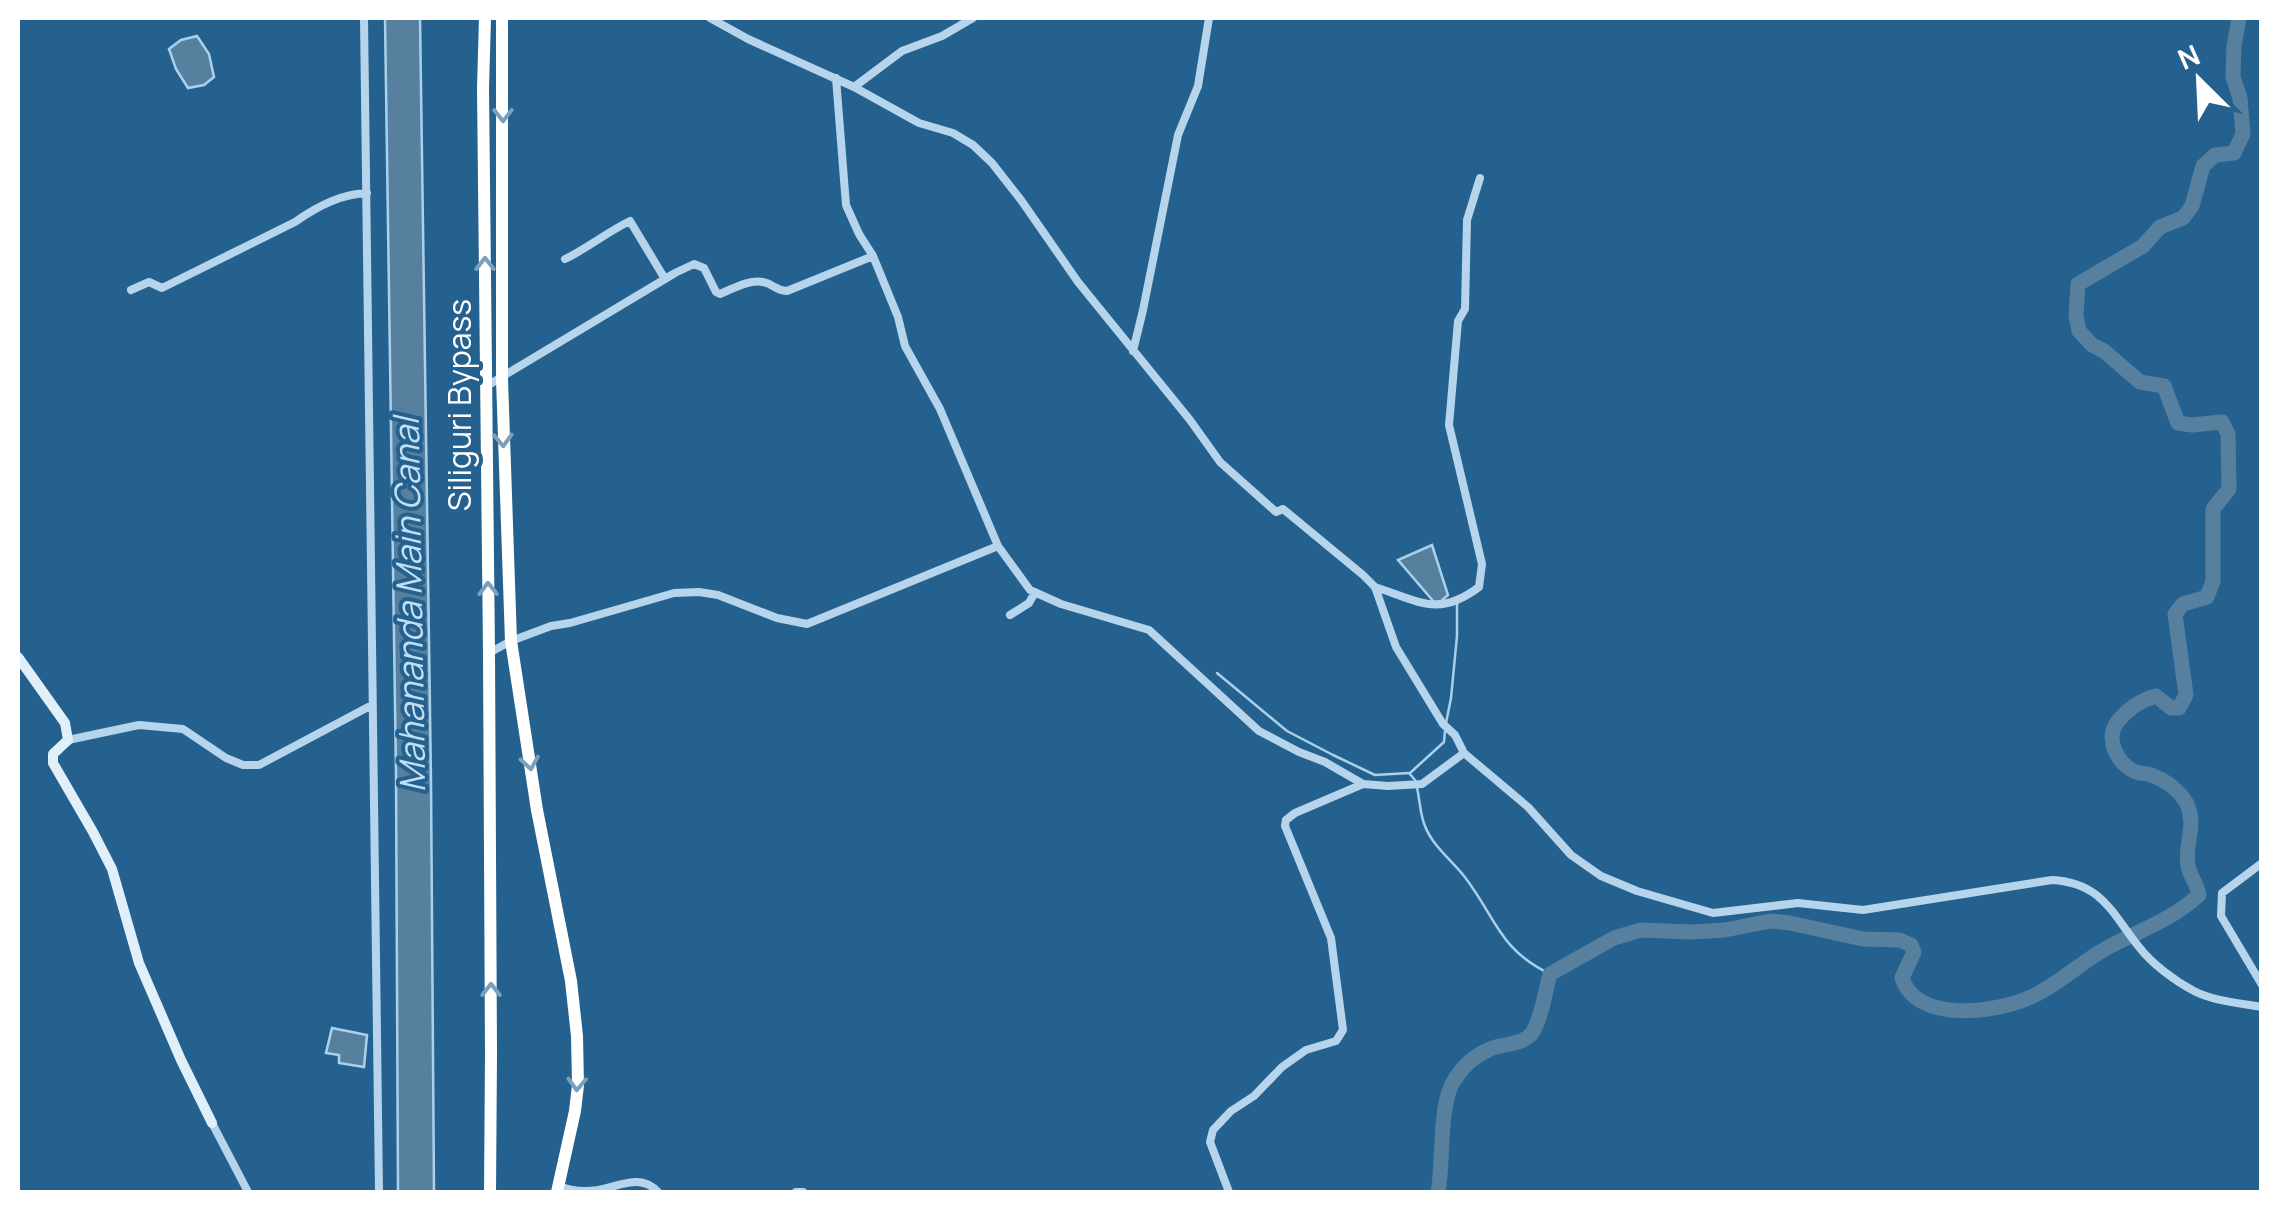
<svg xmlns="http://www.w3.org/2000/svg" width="2279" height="1210" viewBox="0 0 2279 1210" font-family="Manrope,sans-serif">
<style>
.water{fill:#57809f;stroke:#aad1ec;stroke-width:2.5}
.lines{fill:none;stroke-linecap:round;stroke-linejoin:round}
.stream{stroke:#aad1ec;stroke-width:2.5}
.river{stroke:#57809f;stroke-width:15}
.street{stroke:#b6d5ec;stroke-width:8}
.secondary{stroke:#e1eff9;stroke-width:10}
.highway{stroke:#fff;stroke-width:12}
.oneway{stroke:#7ca0bc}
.labels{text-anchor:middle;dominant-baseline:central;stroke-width:8;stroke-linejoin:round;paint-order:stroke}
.street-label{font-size:32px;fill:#fff;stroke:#25618f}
.water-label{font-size:35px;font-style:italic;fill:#c2def2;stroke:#25618f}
</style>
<rect width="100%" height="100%" fill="#25618f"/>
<!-- water -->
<path class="water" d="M385 18H420L431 781 434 1192H398L396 773Z
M197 36 209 54 214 77 204 85 188 88 176 69 169 49 181 40Z
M1432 545 1448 595 1441 601 1434 602 1398 560Z
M332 1028 367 1035 364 1067 339 1063V1055L326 1053Z"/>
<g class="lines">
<!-- stream -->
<path class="stream" d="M1217 673 1287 731 1333 755 1375 775 1409 773 1415 780
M1446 723 1451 698 1457 636V602
M1410 773 1444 742 1445 731
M1417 788C1420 800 1420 815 1425 826 1432 845 1451 860 1464 876 1496 917 1498 949 1550 974"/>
<!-- river -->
<path class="river" d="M1438 1192C1444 1162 1438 1103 1455 1079 1463 1066 1476 1055 1490 1049 1503 1043 1522 1046 1532 1033 1541 1021 1546 988 1550 974L1614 938 1641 930 1692 932 1725 930 1770 921 1790 923 1863 939 1900 940 1911 945 1914 952 1902 978C1917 1024 1998 1013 2033 996 2059 984 2080 963 2105 949 2139 930 2169 922 2199 895 2197 884 2190 876 2188 866 2184 844 2197 826 2187 804 2180 791 2166 780 2151 775 2147 773 2141 774 2136 772 2117 764 2104 738 2118 721 2128 709 2141 700 2156 696L2171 708H2179L2186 695 2175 614 2183 604 2207 597 2213 581V509L2229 489 2228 434 2222 422 2192 425 2178 423 2164 386 2140 382 2104 351 2092 345 2079 331 2076 316 2078 284 2143 246 2160 227 2183 218 2192 206 2203 166 2215 155 2234 153 2243 134 2240 98 2233 77 2234 46 2239 18"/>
<!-- street -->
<path class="street" d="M364 18 379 1192
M710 18 748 39 854 87 919 123 953 133 973 145 992 163 1021 200 1078 282 1190 420 1220 462 1276 512 1283 509 1363 575 1375 587 1396 647 1443 724 1455 735 1464 753 1528 807 1571 855 1601 876 1637 891 1713 913 1798 903 1863 910 2052 880C2102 883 2111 912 2139 947 2152 964 2175 981 2194 991 2213 1001 2240 1003 2262 1007
M836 78 846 205 859 234 873 256 898 317 905 346 940 409 998 546 1030 590 1061 604 1149 630 1259 731 1299 752 1325 762 1363 784
M854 87 902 51 942 36 973 18
M565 259C588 248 607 232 630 221L665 279
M131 290 149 282 162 288 295 222C316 207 340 194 367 193
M1133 351 1143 310 1178 135 1198 86 1209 18
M485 387 675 273 694 264 704 268 716 292 720 294C732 289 750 279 763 282 774 284 774 290 787 291L873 256
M1375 587C1419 601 1438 618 1479 587L1482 564 1449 425 1458 321 1465 309 1467 220 1480 178
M1010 615 1029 603 1035 592
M489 653 511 641 551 626 570 623 674 593 699 592 718 595 777 618 807 624 998 546
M68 740 139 725 183 729 226 758 243 765H259L372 705
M2262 863 2222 893 2221 916 2262 985
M212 1123 248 1192
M558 1186C571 1191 585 1192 598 1190 620 1186 641 1173 658 1192
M796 1192H803
M1229 1192 1210 1142 1213 1130 1231 1111 1254 1096 1282 1067 1306 1050 1336 1041 1343 1030 1331 938 1285 826 1286 820 1295 813 1363 784 1388 786 1422 784 1464 753"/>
<!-- secondary -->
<path class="secondary" d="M18 657 65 723 68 740 53 754V763L93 832 112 869 139 963 181 1060 212 1123"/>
<!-- highway -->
<path class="highway" d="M485 18 483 88 489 653 491 1054 490 1192
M502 18V379L511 641 537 810 571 981 577 1036 578 1085 575 1111 557 1192"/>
</g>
<!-- one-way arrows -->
<defs><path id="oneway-chevron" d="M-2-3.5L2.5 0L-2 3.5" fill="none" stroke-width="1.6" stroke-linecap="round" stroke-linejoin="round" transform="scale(2.5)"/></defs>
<g class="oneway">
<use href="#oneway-chevron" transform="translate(503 115) rotate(90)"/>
<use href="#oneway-chevron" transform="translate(485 264) rotate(-90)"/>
<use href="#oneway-chevron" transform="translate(503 440) rotate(88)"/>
<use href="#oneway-chevron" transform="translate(488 589) rotate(-91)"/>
<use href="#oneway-chevron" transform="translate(530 763) rotate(81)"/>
<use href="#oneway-chevron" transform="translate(491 990) rotate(-90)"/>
<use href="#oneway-chevron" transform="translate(577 1084) rotate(92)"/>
</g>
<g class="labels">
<!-- street labels -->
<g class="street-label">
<text transform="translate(459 405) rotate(-90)">Siliguri Bypass</text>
</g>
<!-- water labels -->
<g class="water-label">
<text transform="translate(409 605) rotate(-91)">Mahananda Main Canal</text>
</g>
</g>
<!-- border -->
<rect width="2279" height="1210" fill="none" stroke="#ffffff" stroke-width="40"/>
<!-- north arrow -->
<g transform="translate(2199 80) rotate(336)" stroke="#25618f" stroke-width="8" paint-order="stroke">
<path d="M0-8L18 38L0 25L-18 38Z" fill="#ffffff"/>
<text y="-15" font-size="28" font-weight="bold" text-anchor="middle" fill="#ffffff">N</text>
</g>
</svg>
